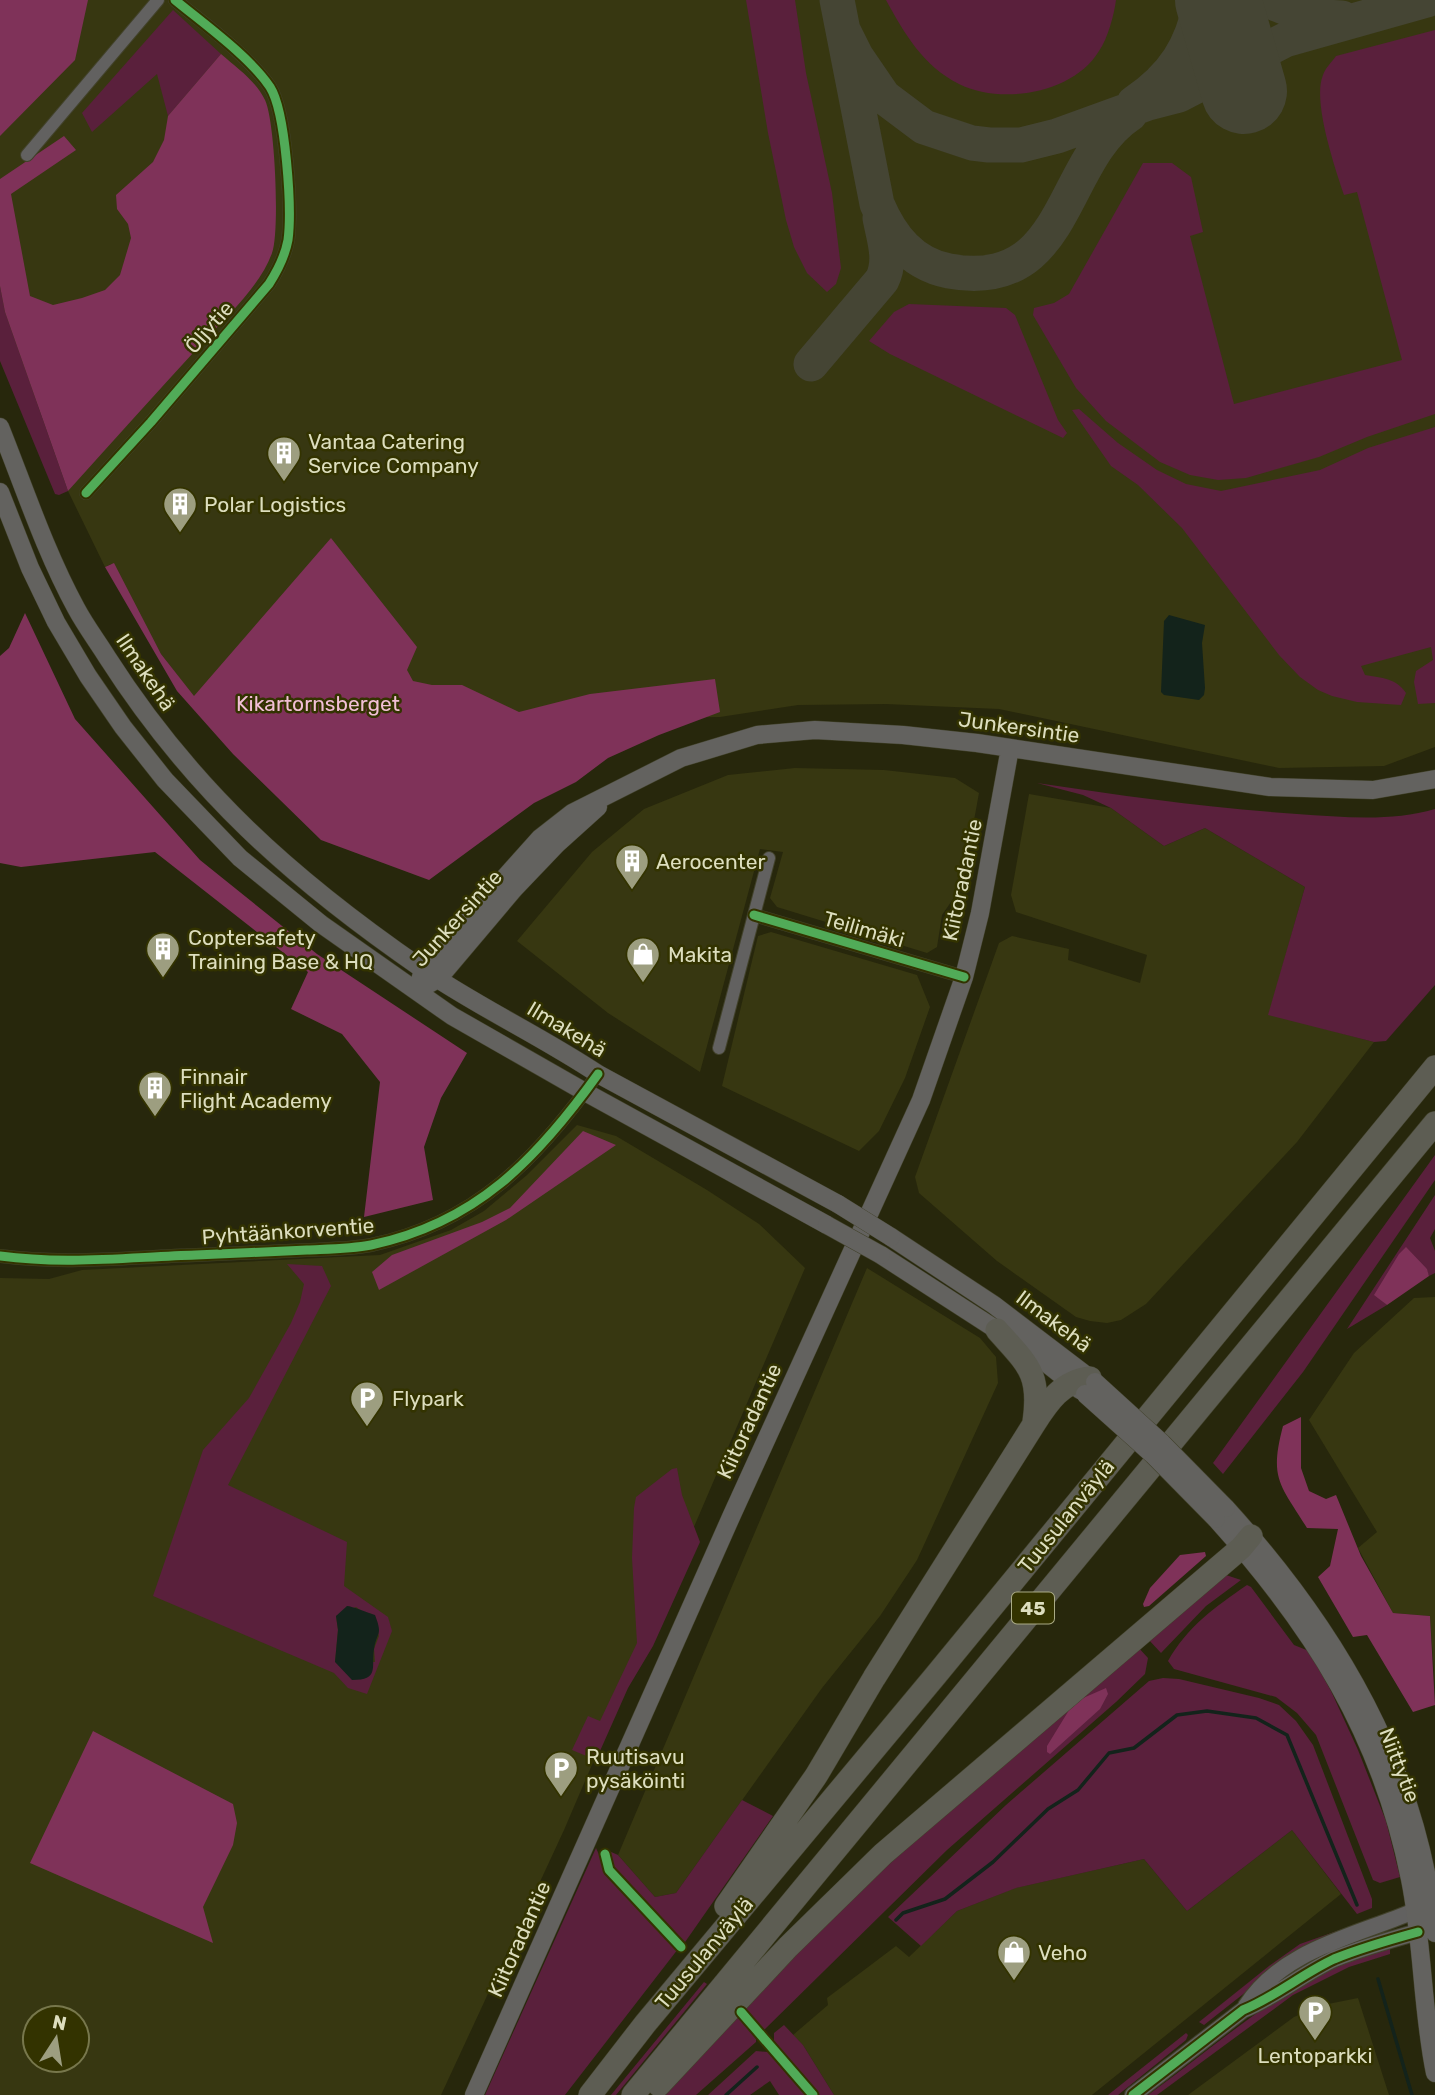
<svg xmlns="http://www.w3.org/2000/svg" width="1435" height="2095" viewBox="0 0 1435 2095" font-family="Rubik,sans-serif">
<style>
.built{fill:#373711;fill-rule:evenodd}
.green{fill:#5a203c;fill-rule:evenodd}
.forest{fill:#7f3259}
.water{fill:#13231b}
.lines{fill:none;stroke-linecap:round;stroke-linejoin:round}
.stream{stroke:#13231b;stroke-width:3.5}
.taxiway{stroke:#454534;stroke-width:35}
.runway{stroke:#454534;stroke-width:86}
.minor-casing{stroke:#42422b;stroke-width:14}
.tertiary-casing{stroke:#42422b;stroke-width:18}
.secondary-casing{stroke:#42422b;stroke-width:19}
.motorway-casing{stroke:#42422b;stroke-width:24}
.minor{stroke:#626160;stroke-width:12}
.tertiary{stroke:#626160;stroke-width:16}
.secondary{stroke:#63625f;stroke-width:18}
.motorway{stroke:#5d5d53;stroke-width:23}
.secondary-bridge-casing{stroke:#42422b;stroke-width:19;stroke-linecap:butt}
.secondary-bridge{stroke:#63625f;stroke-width:18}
.cycleway-casing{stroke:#330;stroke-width:13}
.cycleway{stroke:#51ab58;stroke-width:9}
.labels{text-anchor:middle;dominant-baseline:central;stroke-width:5;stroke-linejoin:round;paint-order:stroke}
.shield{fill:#330;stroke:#aaab85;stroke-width:2}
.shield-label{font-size:19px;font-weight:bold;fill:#dddebe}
.street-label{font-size:21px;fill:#dddebe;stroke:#330}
.poi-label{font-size:21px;fill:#dddebe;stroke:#330;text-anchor:start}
.park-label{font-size:21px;fill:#f2bfd6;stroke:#330}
</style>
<rect width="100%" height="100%" fill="#27270c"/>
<!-- built -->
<path class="built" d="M0 0H1435V747L1384 766 1279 768 999 709 886 704 798 705 720 717 518 720 194 697 161 654 111 564 105 567 68 491 71 487 0 312Z
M795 768 884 770 955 778 979 793 962 886 942 915 937 947 927 953 777 907 770 898 783 852 760 849 700 1072 608 1013 517 941 592 852 644 809 728 775Z
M1029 794 1111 808 1164 846 1205 828 1305 887 1269 1014 1374 1042 1297 1142 1146 1304 1121 1320 1107 1323 1090 1321 1076 1317 997 1261 919 1193 915 1177 999 943 1012 936 1069 949 1068 960 1140 983 1147 955 1016 912 1011 895Z
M771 932 917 975 930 1007 905 1078 879 1131 859 1151 722 1086 758 936Z
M577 1125 616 1136 707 1190 759 1224 805 1268 564 1830 441 2095H0V1278L49 1279 82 1270 380 1255 451 1230 484 1211 527 1175ZM35 2018H77V2060H35Z
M867 1268 980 1338 996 1357 998 1383 917 1560 880 1616 822 1688 676 1893 655 1897 618 1855Z
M1435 1297V1686L1430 1616 1393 1613 1358 1548 1377 1532 1309 1420 1354 1353 1414 1298Z
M1292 1830 1341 1894 1092 2095H834L803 2045 793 2035 828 2005 827 1998 896 1946 909 1957 957 1911 1015 1888 1144 1859 1187 1911Z
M1358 1998 1389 2095H1188L1294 2017 1318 2006Z"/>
<!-- green -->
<path class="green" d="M746 0H795L806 73 832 193 841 268 836 284 827 292 807 273 794 247 786 220 768 133Z
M886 0H1116C1114 15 1108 38 1099 51 1073 94 1001 105 959 84 923 66 904 33 886 0Z
M173 10 221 54 168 116 157 74 92 132 82 113Z
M1435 30V414L1367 437 1319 457 1246 478 1218 480 1190 475 1160 462 1106 421 1076 388 1033 315 1034 308 1054 303 1069 294 1143 163H1172L1191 177 1203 232 1190 236 1234 404 1402 360 1357 192 1344 195C1335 168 1312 101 1323 75 1325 68 1332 62 1336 56Z
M0 286 5 312 68 491 59 495 55 494 0 361Z
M909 304 1006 308 1015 315 1058 420 1067 433 1063 438 890 354 869 341 894 312Z
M1079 409 1118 443 1157 470 1186 484 1221 491 1320 470 1368 448 1435 427V703L1418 704 1414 682 1416 671 1433 660 1431 647 1361 666 1365 675C1382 678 1396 678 1406 693L1401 705 1357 702 1332 696 1318 690 1300 677 1279 655 1182 528 1138 485 1111 466 1072 410Z
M1037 783C1123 796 1210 808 1297 814 1343 817 1391 822 1435 809V985L1386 1041 1374 1042 1268 1015 1305 887 1205 828 1164 846 1111 808 1083 795Z
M1435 1155V1180L1303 1372 1223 1474 1213 1463Z
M1435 1195V1229L1430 1238 1435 1251V1273L1429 1276 1426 1268 1375 1294 1387 1305 1347 1329Z
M287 1264 322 1266 331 1286 228 1485 347 1542 344 1586 388 1617 392 1631 367 1694 348 1688 334 1673 153 1596 203 1450 249 1398 291 1323 300 1302 304 1284ZM356 1607 363 1612 372 1614 379 1636 374 1649 375 1662H335L338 1630 336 1616Z
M677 1468 682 1495 700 1542 653 1646 628 1688 596 1760 572 1750 588 1716 600 1721 637 1643 632 1558 634 1508 636 1497 672 1469Z
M1226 1575 1241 1580 1206 1606 1161 1653 1148 1639Z
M1247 1585 1251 1587 1294 1645 1309 1651 1331 1691 1358 1750 1386 1821 1400 1877 1380 1883 1373 1880 1316 1735 1297 1713 1276 1697 1174 1669 1168 1661C1187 1627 1215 1607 1247 1585Z
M1137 1646 1148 1658 1145 1674 1116 1702 947 1850 763 2031 744 2009 825 1922 1043 1725Z
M1163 1678 1179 1679 1259 1698 1279 1705 1296 1721 1313 1745 1372 1899V1908L1357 1914 1292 1830 1187 1911 1144 1859 1016 1888 957 1911 921 1946 888 1917 1006 1805 1149 1681Z
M742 1800 773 1816 683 1945 609 1863V1851L618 1855 655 1897 676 1893Z
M596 1848 605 1868 678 1949 565 2095H485Z
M1377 1917 1261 1980 1204 2025 1199 2022 1269 1966 1300 1944Z
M1390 1949V1954L1349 1967 1293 1995 1157 2095H1148C1215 2047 1277 1988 1354 1960 1366 1956 1378 1950 1390 1949Z
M704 1982 707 1984 616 2095H611Z
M737 2016 756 2039V2042L696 2095H664Z
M784 2025 803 2045 834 2095H819L774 2041V2033Z
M1186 2033 1188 2035 1186 2040 1118 2095H1108Z
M756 2051 768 2052 806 2095H779L770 2081 750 2095H708Z"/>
<!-- forest -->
<path class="forest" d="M0 0H88L75 60 0 136Z
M221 54C237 68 256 81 265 100 275 120 280 232 272 253 261 285 226 317 204 341 158 391 113 441 68 491L5 312 0 286V179L64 136 76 150 11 194 30 296 53 305 82 298 105 290 120 275 131 238 128 224 117 209 116 195 153 162 164 140 168 116Z
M331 538 417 647 407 670 413 681 432 685H462L519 712 590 694 715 679 720 712 659 735 608 758 576 782 534 803 429 880 321 840 233 754 177 691 105 567 114 563 161 654 194 696Z
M25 613 75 719 200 860 317 954 467 1053 441 1098 424 1147 433 1200 364 1217 380 1082 342 1034 291 1009 308 972 155 852 21 867 0 863V656L9 648Z
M583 1131 616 1145 506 1220 379 1290 372 1272 392 1255 482 1222 510 1208Z
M1406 1247 1427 1269 1429 1276 1387 1305 1374 1295 1399 1254Z
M1301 1417V1468L1309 1491 1326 1499 1336 1495 1361 1556 1393 1613 1430 1616 1435 1705 1413 1712 1367 1635 1353 1637 1318 1577 1330 1566 1338 1529 1307 1528C1280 1484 1269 1479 1283 1426Z
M1205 1552 1206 1556 1149 1606 1144 1607 1143 1604 1150 1588 1180 1555Z
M1106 1688 1108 1694 1100 1709 1050 1754 1047 1752V1746L1074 1702Z
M93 1731 233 1804 237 1823 233 1845 203 1907 213 1943 30 1863Z"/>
<!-- water -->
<path class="water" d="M1169 615 1205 625 1202 643 1205 688 1204 695 1199 700 1164 695 1161 692 1164 621Z
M347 1606C352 1606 368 1613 375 1615 383 1636 377 1631 374 1649 371 1667 380 1680 352 1680L335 1662 338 1630 336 1616Z"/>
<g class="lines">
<!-- stream -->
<path class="stream" d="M896 1920 903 1913 945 1899 993 1862 1048 1809 1078 1790 1109 1753 1134 1748 1177 1715 1207 1711 1256 1718 1287 1735 1357 1905
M1378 1979 1412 2095
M726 2095 757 2067"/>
<!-- taxiway -->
<path class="taxiway" d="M837 0 877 204C891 237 912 264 949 271 1070 293 1058 161 1130 114
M1268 0C1291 12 1315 17 1342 18
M843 30 856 56 884 97 924 127 972 143 989 145H1021L1057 136 1148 103 1179 95 1285 40 1427 0
M1134 103C1173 77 1193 46 1201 0
M811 364 882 280C892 260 884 239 880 218"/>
<!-- runway -->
<path class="runway" d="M1218 0 1244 91"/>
<!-- minor casing -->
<g class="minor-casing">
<path id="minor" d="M27 155 158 0
M86 493 151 422 269 284C278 270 285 256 288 240 292 209 286 112 270 87 249 56 204 24 175 0
M754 915 964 977
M719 1048 769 858
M0 1256C65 1265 131 1257 196 1255 233 1253 270 1252 307 1250 328 1249 350 1249 371 1245 476 1223 537 1159 598 1074"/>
</g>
<!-- tertiary casing -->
<g class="tertiary-casing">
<path id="tertiary" d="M1246 2006C1283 1949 1356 1936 1414 1911
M1133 2095 1243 2010C1275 1997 1302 1974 1334 1959 1361 1948 1389 1940 1418 1932"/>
</g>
<!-- secondary casing -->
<g class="secondary-casing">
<path id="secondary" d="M0 427C24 487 45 551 76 608 85 625 97 641 107 657 192 790 292 879 421 968 478 1007 541 1036 598 1074L838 1204
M0 492 30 568 56 622 88 676 123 727 165 780 240 858 321 924 452 1016 585 1092 827 1225
M420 981 423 969 540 838 572 813 681 758 757 735 815 730 903 735 977 743 1270 787 1373 790 1435 779
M429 984 438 979 514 889 557 844 598 807
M891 1237 994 1305 1095 1382
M881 1255 997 1330 1017 1340 1080 1390
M1226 1508C1336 1629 1419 1768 1435 1933
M1216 1519C1314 1628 1381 1734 1410 1879 1423 1943 1422 2010 1435 2073
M474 2095 731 1517 921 1100 964 977 980 913 1010 748"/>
</g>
<!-- motorway casing -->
<g class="motorway-casing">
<path id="motorway" d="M997 1330C1028 1365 1041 1373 1034 1422
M726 1906 816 1776 874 1678 1034 1424C1048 1402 1062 1381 1090 1378
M659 2085 788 1947 883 1854 1241 1548 1251 1536
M590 2095 645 2024 936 1675 1435 1067
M633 2095 1435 1123"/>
</g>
<!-- minor -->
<use href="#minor" class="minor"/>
<!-- tertiary -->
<use href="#tertiary" class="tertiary"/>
<!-- secondary -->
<use href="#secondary" class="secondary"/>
<!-- motorway -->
<use href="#motorway" class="motorway"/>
<!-- secondary-bridge casing -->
<g class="secondary-bridge-casing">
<path id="secondary-bridge" d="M838 1204 891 1237
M827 1225 881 1255
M1095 1382 1162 1443 1226 1508
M1085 1394 1153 1455 1216 1519"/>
</g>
<!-- secondary-bridge -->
<use href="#secondary-bridge" class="secondary-bridge"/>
<!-- cycleway casing -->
<g class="cycleway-casing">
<path id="cycleway" d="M86 493 151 422 269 284C278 270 285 256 288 240 292 209 286 112 270 87 249 56 204 24 175 0
M754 915 964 977
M0 1256C65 1265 131 1257 196 1255 233 1253 270 1252 307 1250 328 1249 350 1249 371 1245 476 1223 537 1159 598 1074
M605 1854 609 1870 681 1947
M741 2012 813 2095
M1133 2095 1243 2010C1275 1997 1302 1974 1334 1959 1361 1948 1389 1940 1418 1932"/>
</g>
<!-- cycleway -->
<use href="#cycleway" class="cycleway"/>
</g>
<!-- icons -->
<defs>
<g id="building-pin" transform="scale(1.75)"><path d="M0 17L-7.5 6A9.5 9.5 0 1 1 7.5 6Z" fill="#9d9e80" stroke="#330"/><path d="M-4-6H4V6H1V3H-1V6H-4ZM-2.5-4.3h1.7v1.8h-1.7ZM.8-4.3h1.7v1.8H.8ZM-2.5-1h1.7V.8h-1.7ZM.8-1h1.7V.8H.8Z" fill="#fff"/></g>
<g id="shop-pin" transform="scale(1.75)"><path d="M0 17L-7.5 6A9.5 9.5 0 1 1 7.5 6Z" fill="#9d9e80" stroke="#330"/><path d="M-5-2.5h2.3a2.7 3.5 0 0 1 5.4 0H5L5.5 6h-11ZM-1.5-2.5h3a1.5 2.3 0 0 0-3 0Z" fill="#fff"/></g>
<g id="parking-pin" transform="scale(1.75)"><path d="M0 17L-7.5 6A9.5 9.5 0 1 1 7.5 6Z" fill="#9d9e80" stroke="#330"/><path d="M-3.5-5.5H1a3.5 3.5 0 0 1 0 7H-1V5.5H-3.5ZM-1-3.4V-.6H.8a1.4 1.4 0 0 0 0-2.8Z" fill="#fff"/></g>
</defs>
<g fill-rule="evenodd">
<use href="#building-pin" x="284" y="453"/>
<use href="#building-pin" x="180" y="504"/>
<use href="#building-pin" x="632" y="861"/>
<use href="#building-pin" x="163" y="949"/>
<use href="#shop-pin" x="643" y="954"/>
<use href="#building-pin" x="155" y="1088"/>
<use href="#parking-pin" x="367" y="1398"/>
<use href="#parking-pin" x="561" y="1768"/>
<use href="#shop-pin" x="1014" y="1952"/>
<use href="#parking-pin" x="1315" y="2012"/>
</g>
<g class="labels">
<!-- shield labels -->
<rect class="shield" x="1012" y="1592.5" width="42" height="31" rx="5"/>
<g class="shield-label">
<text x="1033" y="1608">45</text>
</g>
<!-- street labels -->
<g class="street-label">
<text transform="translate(209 327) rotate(-49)">Öljytie</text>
<text transform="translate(146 672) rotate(56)">Ilmakehä</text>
<text transform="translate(1019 727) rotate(8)">Junkersintie</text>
<text transform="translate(962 880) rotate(-78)">Kiitoradantie</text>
<text transform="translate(457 918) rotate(-48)">Junkersintie</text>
<text transform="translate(864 929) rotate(16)">Teilimäki</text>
<text transform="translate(567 1029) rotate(31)">Ilmakehä</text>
<text transform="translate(288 1231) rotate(-4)">Pyhtäänkorventie</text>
<text transform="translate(1054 1321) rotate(37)">Ilmakehä</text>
<text transform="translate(749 1421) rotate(-65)">Kiitoradantie</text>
<text transform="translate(1066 1516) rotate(-51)">Tuusulanväylä</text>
<text transform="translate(1400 1765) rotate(69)">Niittytie</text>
<text transform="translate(519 1939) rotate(-66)">Kiitoradantie</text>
<text transform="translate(704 1953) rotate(-50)">Tuusulanväylä</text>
</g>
<!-- poi labels -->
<g class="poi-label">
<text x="308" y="441">Vantaa Catering<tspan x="308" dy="24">Service Company</tspan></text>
<text x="204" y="504">Polar Logistics</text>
<text x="656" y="861">Aerocenter</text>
<text x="188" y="937">Coptersafety<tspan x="188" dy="24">Training Base &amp; HQ</tspan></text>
<text x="668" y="954">Makita</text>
<text x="180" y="1076">Finnair<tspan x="180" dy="24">Flight Academy</tspan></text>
<text x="392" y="1398">Flypark</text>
<text x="586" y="1756">Ruutisavu<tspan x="586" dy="24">pysäköinti</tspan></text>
<text x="1038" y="1952">Veho</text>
<text x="1315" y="2055" text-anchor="middle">Lentoparkki</text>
</g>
<!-- park labels -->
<g class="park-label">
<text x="318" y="703">Kikartornsberget</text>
</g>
</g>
<!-- north arrow -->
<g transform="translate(56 2039) rotate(12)"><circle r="33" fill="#333300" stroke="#77774c" stroke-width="2"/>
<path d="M0-5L12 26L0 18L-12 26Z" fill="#9d9e80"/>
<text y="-10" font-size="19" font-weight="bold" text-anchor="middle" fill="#dddebe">N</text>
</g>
</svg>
